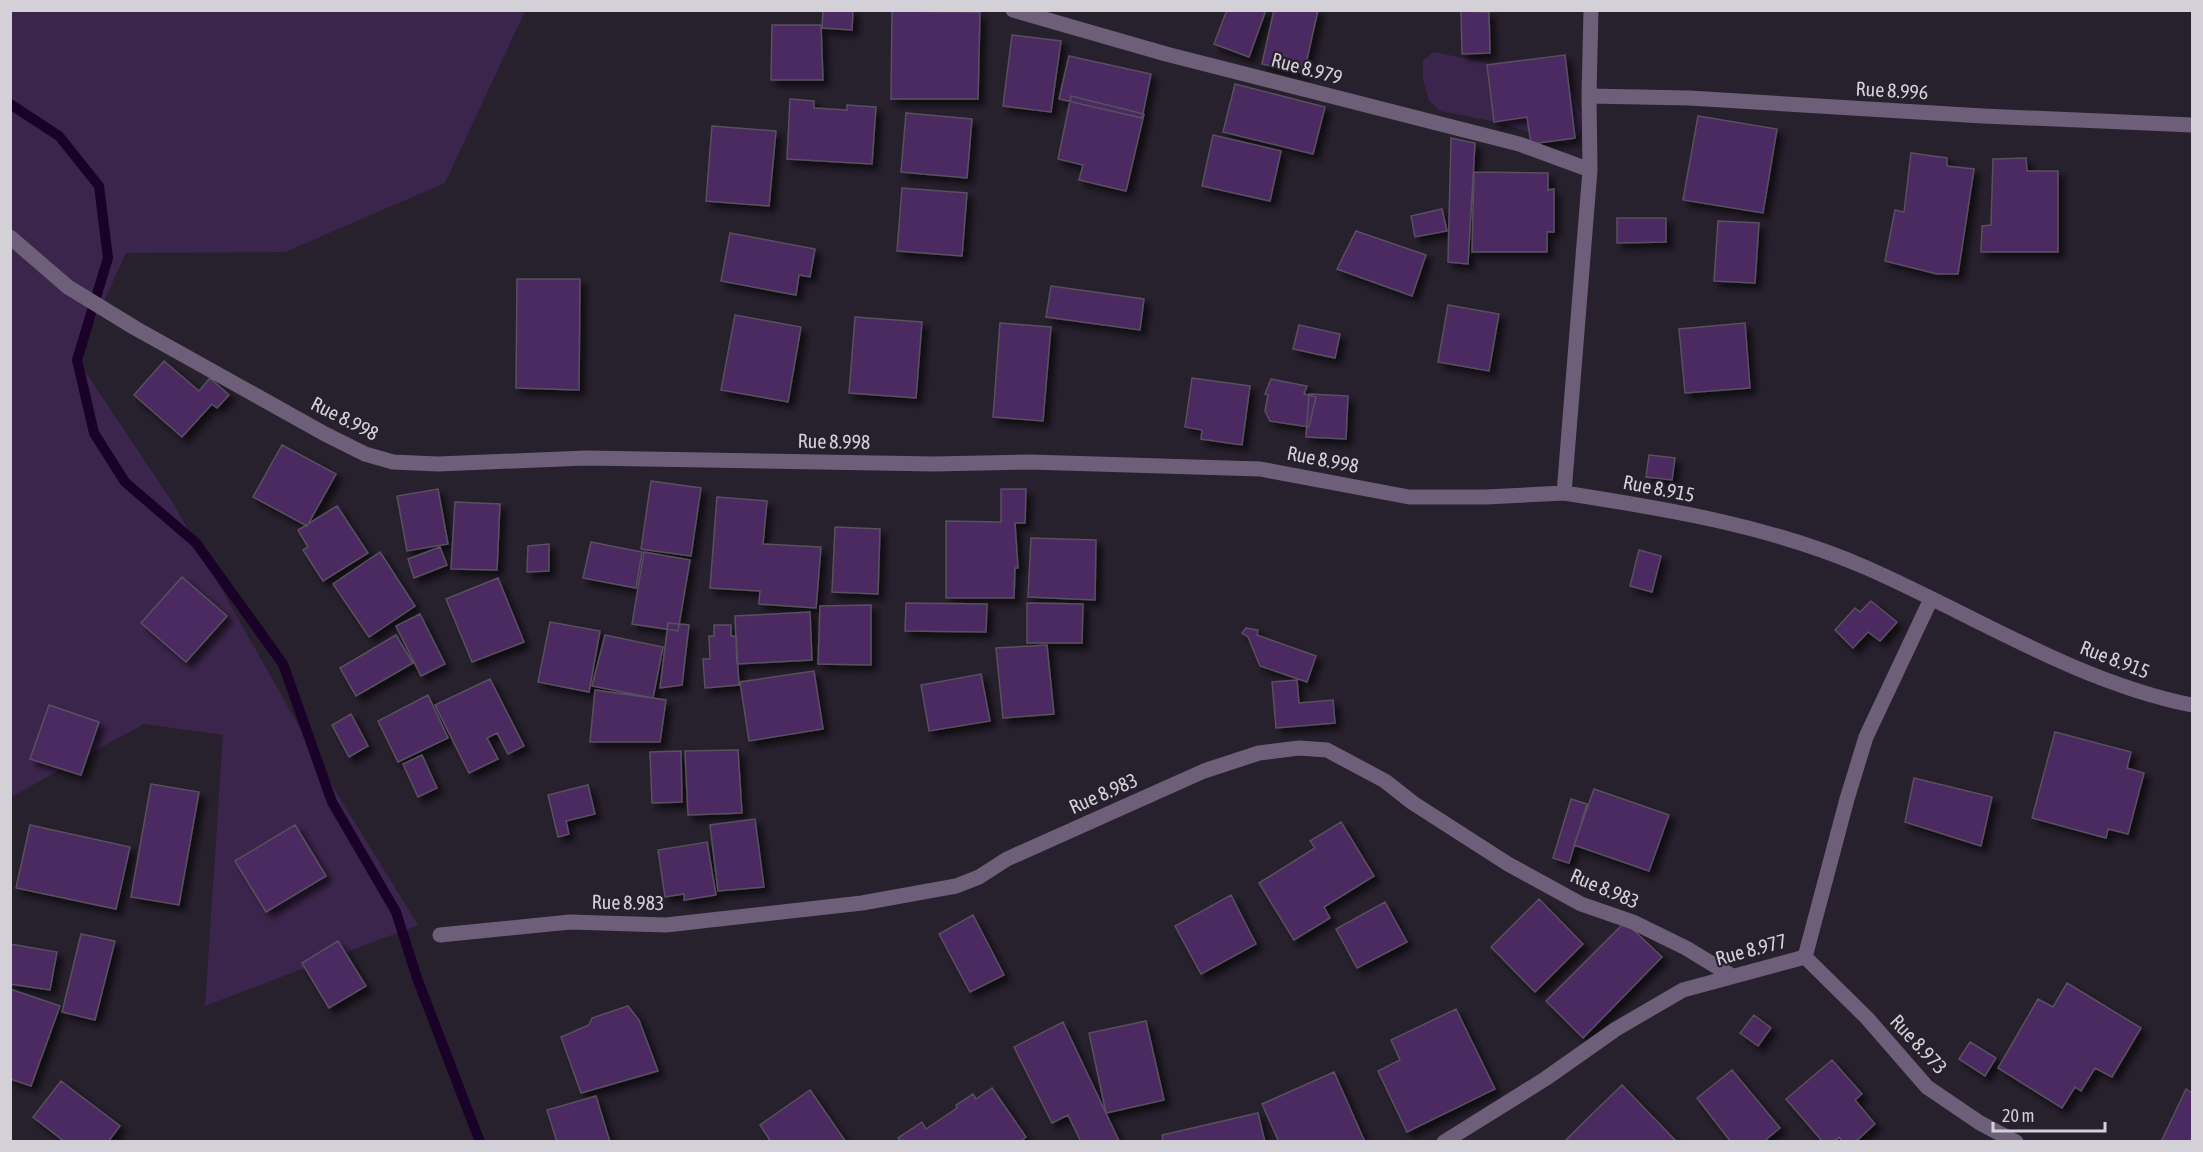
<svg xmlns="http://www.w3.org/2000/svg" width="2203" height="1152" viewBox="0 0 2203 1152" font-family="'Asap Condensed',sans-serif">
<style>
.green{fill:#3c254c}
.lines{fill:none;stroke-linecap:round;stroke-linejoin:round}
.stream{stroke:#190128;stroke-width:10}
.building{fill:#4b2962;stroke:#58505e;stroke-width:1.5;filter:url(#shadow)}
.minor{stroke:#6d5f79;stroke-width:15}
.labels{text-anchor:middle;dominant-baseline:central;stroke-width:4.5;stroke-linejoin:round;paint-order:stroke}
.street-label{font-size:20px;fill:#d4d0d8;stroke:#27202d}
</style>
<defs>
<filter id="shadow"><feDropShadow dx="5.5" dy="5.5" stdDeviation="3" flood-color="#0009"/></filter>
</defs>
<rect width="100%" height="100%" fill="#27202d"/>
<!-- green -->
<path class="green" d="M11 11H525L445 183 285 252 126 253 77 359 173 503 336 792 418 925 205 1006 223 735 144 724 11 797Z
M1434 52 1553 77 1574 95 1581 115 1580 133 1568 144 1497 122 1440 111 1429 101 1423 80V60Z"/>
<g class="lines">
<!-- stream -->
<path class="stream" d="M10 104 59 136 99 186 108 258 77 360 94 433 125 482 196 543 283 664 332 802 396 912 417 978 480 1142"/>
</g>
<!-- building -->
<path class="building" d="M823 10H853L852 30 822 28Z
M1227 10H1266L1249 57 1214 44Z
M1274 10H1318L1304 73 1262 64Z
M892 11 980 12 978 99H891Z
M1461 11 1489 12 1490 53 1462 54Z
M772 25H821L823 80H771Z
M1012 35 1061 41 1051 112 1003 106Z
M1565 55 1575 138 1531 144 1527 117 1494 122 1487 65Z
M1069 56 1151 74 1142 118 1059 99Z
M1235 84 1325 107 1313 154 1223 132Z
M1071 96 1144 114 1126 191 1079 180 1083 165 1058 159Z
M790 99 814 101V108L847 110V105L876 107 872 164 787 159Z
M906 113 972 119 967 178 901 172Z
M1698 116 1777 129 1763 213 1683 200Z
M712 126 776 131 769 206 706 201Z
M1213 135 1281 151 1270 201 1202 186Z
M1451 138 1475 143 1468 264 1448 262Z
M1911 153 1947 158V166L1974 169 1958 274H1937L1885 261 1895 210 1904 212Z
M2026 158 2027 171H2058V252H1981L1982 226 1991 225 1993 159Z
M1474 172 1548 173V190L1554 189V232H1547V252H1472Z
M902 188 967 193 962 256 897 251Z
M1442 209 1447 231 1415 237 1411 216Z
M1617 218H1666V242L1617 243Z
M1718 221 1759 223 1755 283 1714 281Z
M1356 231 1426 255 1412 296 1337 269Z
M730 233 815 249 810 277 799 275 796 295 721 281Z
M517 279H580L579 390 516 388Z
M1051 286 1144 299 1140 330 1046 317Z
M1448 305 1499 314 1489 371 1438 362Z
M735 315 801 327 788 402 721 390Z
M855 317 922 322 916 398 849 393Z
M1000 323 1051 327 1043 421 993 417Z
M1745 323 1750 388 1685 393 1679 329Z
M1299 325 1340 334 1335 358 1293 349Z
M164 361 199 391 210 378 229 395 217 408 212 404 182 437 134 395Z
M1192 378 1250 386 1242 445 1201 439 1202 430 1185 427Z
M1271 379 1307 386 1304 394 1316 397 1309 427 1270 421 1265 411 1268 395 1265 394Z
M1309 394 1348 396 1346 439 1306 437Z
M282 445 336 474 307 526 253 497Z
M1649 455 1675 458 1672 480 1646 477Z
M651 481 701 488 691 556 641 549Z
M438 489 448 544 407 551 397 496Z
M1001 489H1026L1025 523H1015L1018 568H1015L1014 598H946V521L1001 522Z
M717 497 767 501 763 544 821 547 816 608 759 604 760 591 710 588Z
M455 502 500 504 497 570 451 569Z
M337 506 368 553 323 581 303 550 308 547 298 530Z
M835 527 880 529 878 594 832 592Z
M1031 538 1096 540 1095 600 1028 597Z
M591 542 642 552 636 588 583 578Z
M549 544V571L527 572 528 546Z
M440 547 447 565 414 578 408 559Z
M1639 550 1661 556 1652 592 1630 586Z
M380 552 415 606 369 637 333 584Z
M644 552 690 560 678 631 632 624Z
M182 577 227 616 186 662 141 623Z
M498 578 524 642 472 662 446 599Z
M1871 601 1897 622 1880 641 1868 632 1853 648 1835 630 1855 608 1860 612Z
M906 603 987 604 986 632 905 631Z
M1027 603 1083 604 1082 643H1027Z
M871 605V665L818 664 820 606Z
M810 612 812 660 737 664 735 616Z
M420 614 445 664 421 676 396 626Z
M550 622 600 631 589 692 538 682Z
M668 623 689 625 682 685 660 688Z
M714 625H731V636H736L739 685 705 688 703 659H710L709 636H714Z
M1246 628 1258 630 1257 635 1316 656 1307 682 1260 666 1248 637 1242 633Z
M396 635 413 663 356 696 340 668Z
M605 635 663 647 653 698 592 686Z
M1047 645 1054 714 1003 718 996 648Z
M814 671 823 729 749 741 740 682Z
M981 674 990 721 929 731 921 685Z
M490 679 524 746 508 754 497 733 487 738 498 759 469 773 435 705Z
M1297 680 1299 703 1333 700 1335 723 1276 728 1272 682Z
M595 690 666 700 660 742H590Z
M428 695 448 738 398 762 378 721Z
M49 705 99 722 81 775 30 759Z
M351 714 368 746 349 757 332 725Z
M2055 732 2131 752 2127 768 2144 773 2128 834 2108 829 2106 838 2032 818Z
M738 750 742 813 688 815 685 751Z
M681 751 682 802 652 803 650 752Z
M422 755 437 788 418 797 403 764Z
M1914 778 1992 797 1981 846 1905 822Z
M151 784 199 792 179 905 131 897Z
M588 785 595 814 566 821 569 834 558 837 548 795Z
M1594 789 1669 815 1649 871 1574 845Z
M1571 799 1587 804 1569 863 1553 858Z
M755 819 764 887 718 891 710 825Z
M1341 822 1374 876 1324 907 1330 918 1294 940 1259 883 1315 848 1310 841Z
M30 825 130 847 116 909 16 888Z
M295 825 326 876 266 912 235 861Z
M707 842 716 895 684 900V894L665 897 658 850Z
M1231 895 1256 944 1201 974 1175 926Z
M1539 899 1583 944 1535 992 1491 947Z
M1385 902 1407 942 1357 968 1336 929Z
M973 915 1004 975 970 992 939 934Z
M1625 922 1662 957 1583 1038 1546 1001Z
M81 934 115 941 95 1020 62 1012Z
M338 941 366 986 329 1008 302 963Z
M10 944 57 952 50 990 10 984Z
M2067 983 2141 1028 2112 1077 2095 1068 2081 1091 2075 1087 2062 1108 1998 1068 2038 999 2053 1007Z
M10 989 60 1006 31 1086 10 1079Z
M628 1006 639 1020 658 1071 581 1093 561 1037 589 1025 592 1018Z
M1456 1009 1495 1089 1407 1132 1378 1071 1400 1060 1391 1040Z
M1754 1015 1771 1028 1758 1046 1740 1033Z
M1146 1021 1164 1100 1106 1113 1089 1033Z
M1063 1022 1119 1141 1117 1142H1081L1068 1115 1052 1123 1014 1047Z
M1970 1042 1996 1058 1985 1076 1959 1059Z
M1832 1060 1862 1094 1855 1100 1875 1124 1855 1142H1843L1839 1137 1834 1142H1823L1786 1099Z
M1732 1070 1780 1128 1763 1142H1731L1697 1098Z
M1334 1072 1365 1142H1279L1262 1104Z
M61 1081 120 1126 108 1142H65L33 1117Z
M1622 1085 1676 1141 1564 1142 1588 1118Z
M992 1088 1026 1137 1019 1142H901L898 1138 922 1122 926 1129 957 1108 956 1105 973 1094 976 1099Z
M2186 1089 2192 1093V1142H2161Z
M810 1090 846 1142H771L760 1125Z
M596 1096 610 1142H557L547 1110Z
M1258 1113 1265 1142H1163L1162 1135Z"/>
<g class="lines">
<!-- minor -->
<path class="minor" d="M1013 10 1166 54 1519 144 1590 170
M1591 10 1589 96 1590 170 1564 493C1667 509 1771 526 1867 568 1974 615 2077 682 2192 705
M1589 96 1689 98 1983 116 2192 125
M10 237 68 287 135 328 325 434 365 454 393 462 438 464 586 458 934 464 1030 462 1260 469 1409 497H1486L1564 493
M440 935 570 922 666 925 862 903 956 886 979 877 1007 859 1204 771 1259 753 1299 748 1327 750 1385 781 1413 803 1508 864 1581 904 1633 922 1686 948 1732 976
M1805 957 1867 1018 1927 1087 1980 1123 2016 1142
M1444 1142 1545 1079 1616 1029 1683 990 1805 957 1847 799 1866 737 1931 599"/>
</g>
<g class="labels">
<!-- street labels -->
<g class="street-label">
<text transform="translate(1307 68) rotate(15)">Rue 8.979</text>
<text transform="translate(1892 90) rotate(3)">Rue 8.996</text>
<text transform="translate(345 418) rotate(27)">Rue 8.998</text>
<text transform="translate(834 441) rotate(1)">Rue 8.998</text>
<text transform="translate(1323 459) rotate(11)">Rue 8.998</text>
<text transform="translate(1659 488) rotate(11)">Rue 8.915</text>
<text transform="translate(2115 659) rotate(21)">Rue 8.915</text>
<text transform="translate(1103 793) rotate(-24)">Rue 8.983</text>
<text transform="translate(1605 888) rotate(23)">Rue 8.983</text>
<text transform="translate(628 902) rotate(1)">Rue 8.983</text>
<text transform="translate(1751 949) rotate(-15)">Rue 8.977</text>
<text transform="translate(1919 1044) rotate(47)">Rue 8.973</text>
</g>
</g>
<!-- border -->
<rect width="2203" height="1152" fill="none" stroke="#d4d0d8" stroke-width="24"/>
<!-- scale -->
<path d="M1993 1122v9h112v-9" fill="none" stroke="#d4d0d8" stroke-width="3"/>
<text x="2002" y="1122" font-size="18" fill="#d4d0d8" stroke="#27202d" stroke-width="4.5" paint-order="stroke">20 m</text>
</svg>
